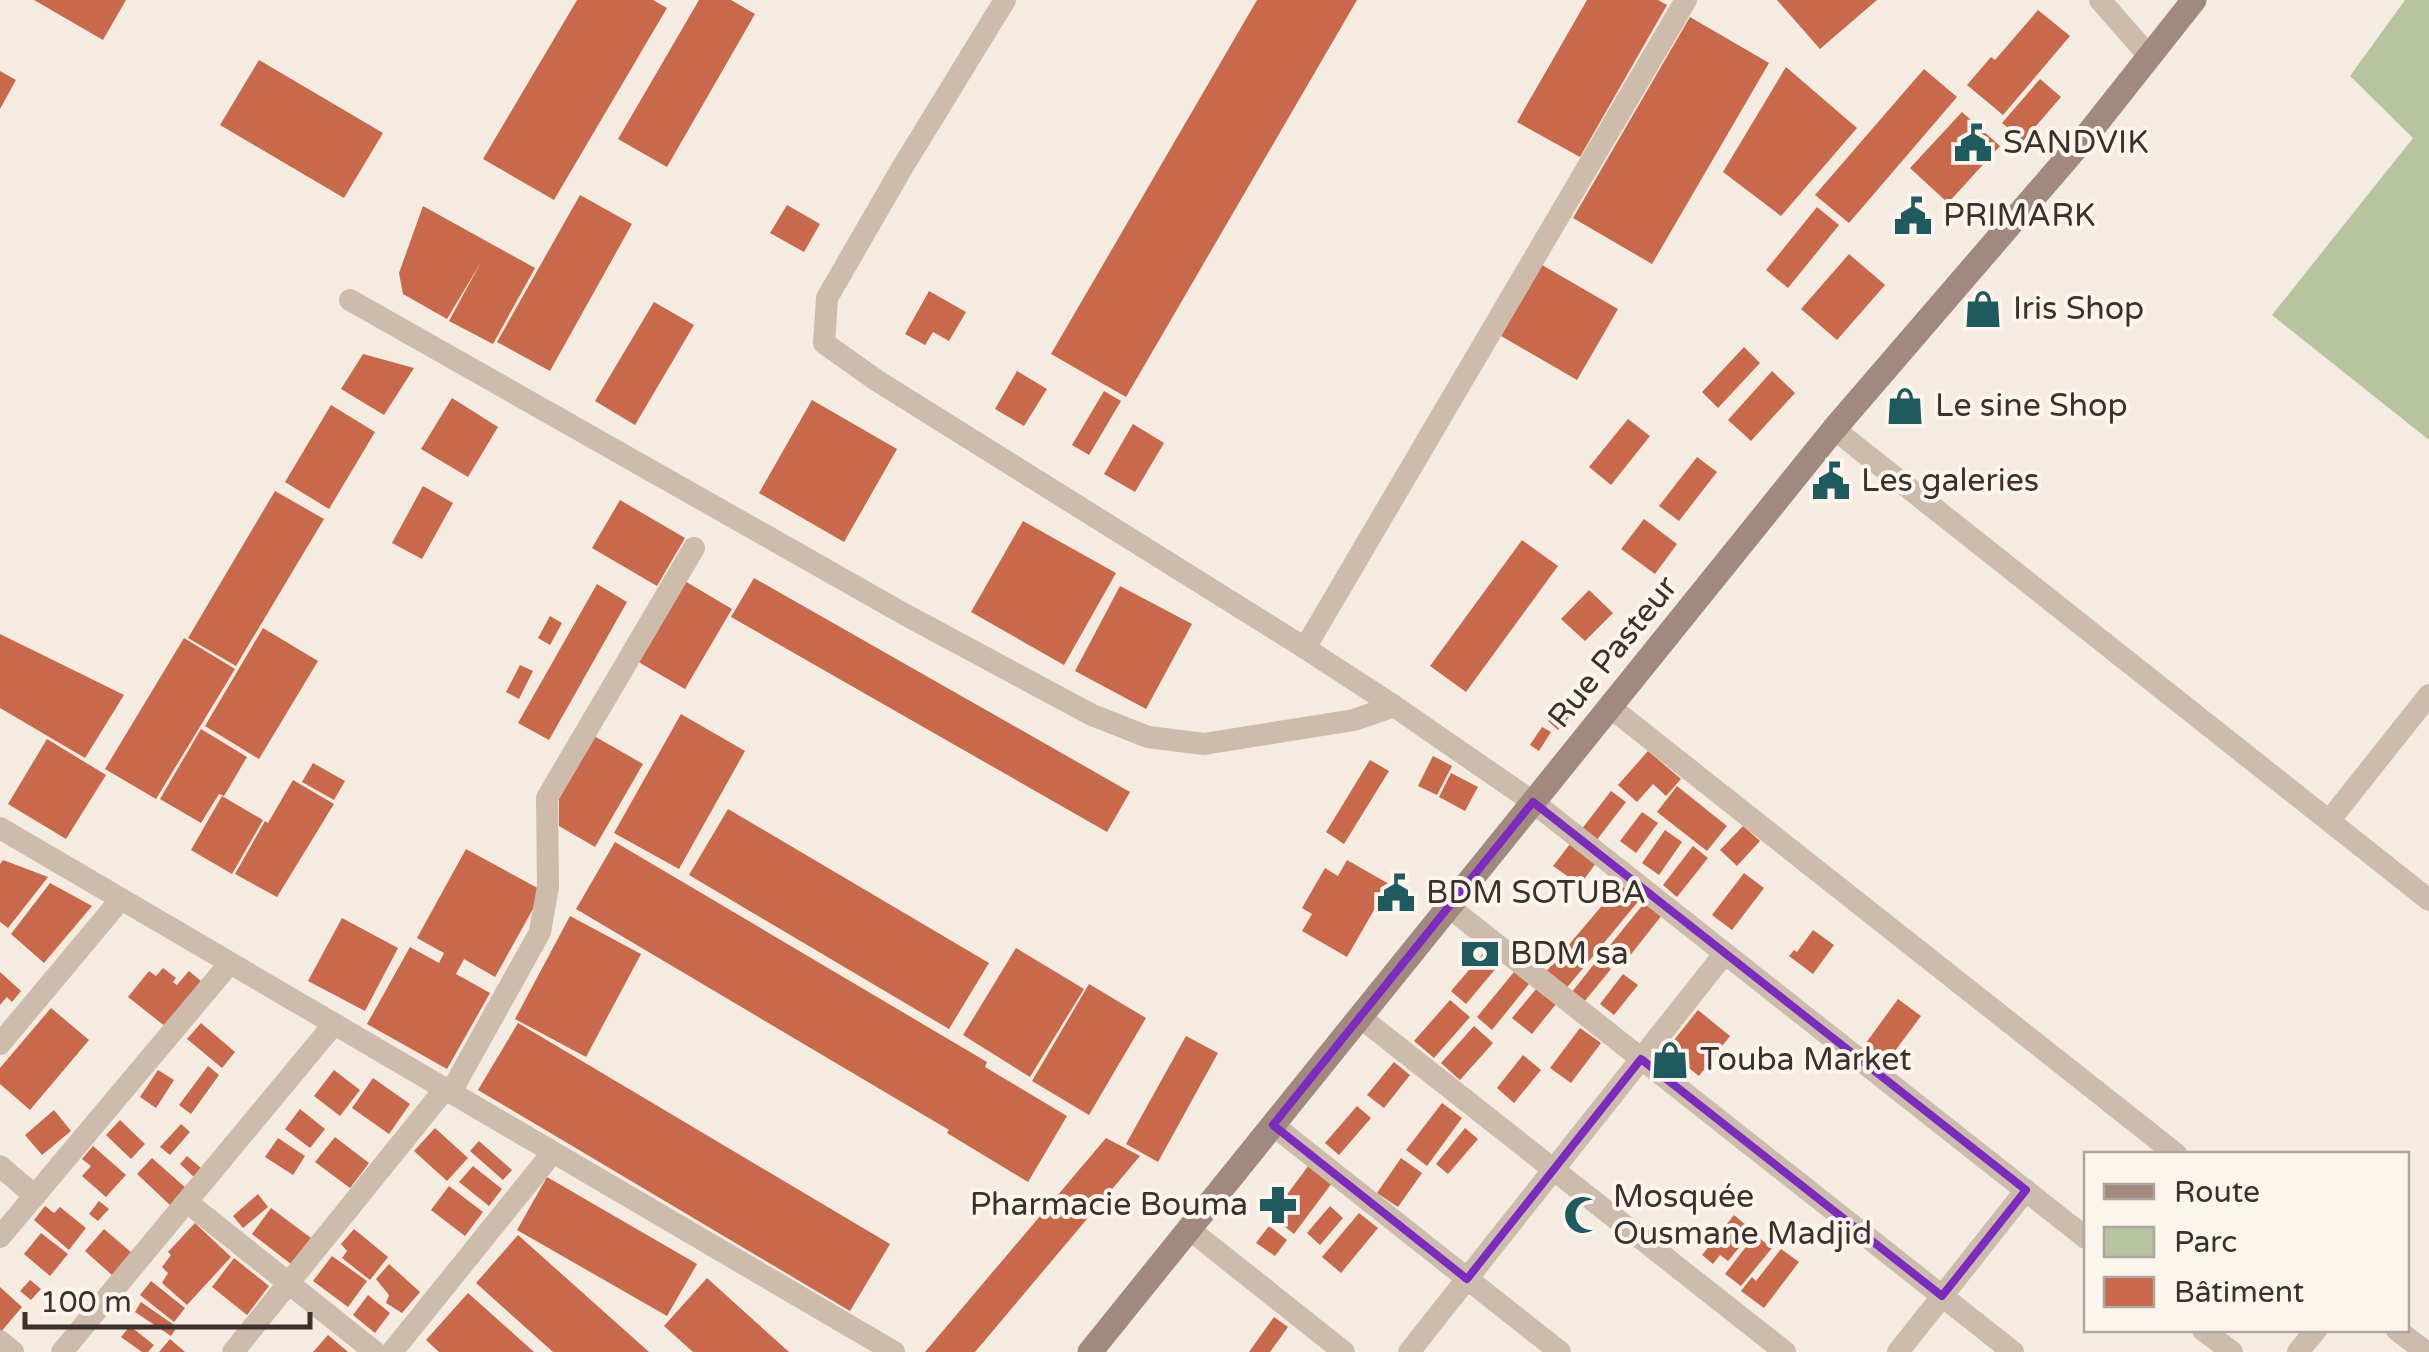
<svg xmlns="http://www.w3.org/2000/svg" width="2429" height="1352" viewBox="0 0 2429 1352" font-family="'Varela Round',sans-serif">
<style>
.green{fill:#b8c4a0}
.building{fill:#c8694b}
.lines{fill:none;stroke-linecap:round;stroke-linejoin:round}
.street{stroke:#cdbbac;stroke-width:22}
.secondary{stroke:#a18a7d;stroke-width:25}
.marked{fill:none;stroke:#7b2cbf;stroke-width:8;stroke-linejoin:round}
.labels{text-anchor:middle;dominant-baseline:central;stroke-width:8;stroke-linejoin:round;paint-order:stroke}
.poi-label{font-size:32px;fill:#3b302b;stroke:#fbf5ee;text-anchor:start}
.street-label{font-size:32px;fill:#3b302b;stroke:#fbf5ee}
</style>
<rect width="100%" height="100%" fill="#f4ebe1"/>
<!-- green -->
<path class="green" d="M2405 0H2429V440L2272 315 2413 138 2350 76Z"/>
<!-- building -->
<path class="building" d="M34 0H126L103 40Z
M577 0H653L667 8 554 200 483 159Z
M699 0H731L755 14 667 167 618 139Z
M1257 0H1357L1126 397 1051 354Z
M1587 0H1658L1667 5 1580 157 1517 122Z
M1777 0H1877L1820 49Z
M2038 10 2070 36 2003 115 1967 85 1991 57 1995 60Z
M1690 17 1769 63 1652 264 1573 218Z
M259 60 383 133 344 198 220 125Z
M1786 67 1857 128 1781 216 1723 172Z
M1924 69 1957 97 1849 223 1815 195Z
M0 71 16 80 0 109Z
M2040 79 2061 97 2023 141 2002 123Z
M1962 112 2000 146 1948 203 1910 168Z
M580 195 632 224 550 371 497 342Z
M787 205 820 224 804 252 770 233Z
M423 206 535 268 493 344 449 321 481 262 447 319 403 294 399 273Z
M1817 207 1839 225 1788 288 1766 270Z
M1849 254 1885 285 1837 340 1801 309Z
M1542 265 1618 309 1577 380 1501 336Z
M929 291 966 312 949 341 933 332 925 345 905 334Z
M654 302 694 325 635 425 595 401Z
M1744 347 1760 363 1718 408 1702 392Z
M363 354 414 368 384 415 341 389Z
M1017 371 1047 389 1024 426 995 409Z
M1772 371 1795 393 1751 441 1728 420Z
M1104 391 1121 401 1089 455 1072 445Z
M452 398 498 427 468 477 421 449Z
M812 400 897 449 844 542 759 493Z
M331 405 375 432 329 509 285 482Z
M1628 419 1650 436 1611 485 1589 467Z
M1133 424 1164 443 1135 492 1104 474Z
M1697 457 1717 472 1679 521 1659 506Z
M423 486 453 503 422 559 392 543Z
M275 491 324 519 236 666 188 638Z
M620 500 685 538 657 586 592 548Z
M1644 519 1677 544 1655 574 1621 549Z
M1023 521 1116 573 1064 665 971 612Z
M1522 540 1558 566 1466 692 1430 666Z
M754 578 1130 792 1107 832 731 617Z
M683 580 732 609 685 689 635 660Z
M597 584 627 602 549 740 518 723Z
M1120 586 1192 624 1146 709 1075 671Z
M1589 590 1613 613 1585 641 1561 619Z
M550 616 562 623 550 645 538 638Z
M263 628 318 661 259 759 205 726Z
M0 634 124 695 85 758 0 708Z
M184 638 235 669 156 799 105 769Z
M520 665 533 671 519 699 506 692Z
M1561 706 1571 715 1558 730 1548 721Z
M681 714 745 751 679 869 614 833Z
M1542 727 1551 732 1539 751 1530 745Z
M201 729 247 757 224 796 219 794 201 823 160 799Z
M594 736 643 764 595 847 559 826V799Z
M47 739 106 775 66 839 8 804Z
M1648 751 1681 779 1666 796 1653 784 1637 802 1618 785Z
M1433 756 1452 766 1437 795 1418 786Z
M1370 760 1389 771 1344 844 1326 832Z
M313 763 345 781 334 800 302 782Z
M1451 773 1478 787 1465 811 1439 797Z
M293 780 334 804 277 897 235 874 265 821 268 823Z
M1677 786 1727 826 1707 851 1657 812Z
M1611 791 1626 802 1596 841 1581 830Z
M222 796 263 820 232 874 191 850Z
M728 809 989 963 949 1029 689 875Z
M1642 812 1658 823 1636 853 1620 841Z
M1743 826 1760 841 1737 866 1720 850Z
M1665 830 1682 842 1659 875 1642 863Z
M615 842 987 1062 985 1067 1067 1116 1028 1182 947 1133 949 1130 576 909Z
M1570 844 1596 863 1580 885 1553 866Z
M1693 846 1708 858 1677 897 1663 885Z
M466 849 543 891 495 977 464 959 456 974 490 993 447 1069 367 1024 410 947 439 963 444 953 417 938Z
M3 860 48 877 8 928 0 922V864Z
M1347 860 1389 884 1347 957 1302 931 1312 914 1302 908 1325 868 1338 876Z
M1744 873 1764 888 1732 930 1712 915Z
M1622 882 1641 898 1565 990 1545 973Z
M50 883 92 906 44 963 11 934Z
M1645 902 1662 915 1625 962 1607 949Z
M570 916 641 954 586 1057 515 1019Z
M342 918 398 948 365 1011 308 981Z
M1813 930 1834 945 1813 974 1789 956 1794 950 1797 952Z
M1016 948 1084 989 1030 1077 963 1035Z
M1487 949 1502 961 1466 1004 1451 991Z
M1598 959 1611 969 1584 1002 1572 992Z
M163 968 176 978 173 982 177 985 189 971 202 982 166 1027 128 997 149 971 156 976Z
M0 972 21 991 12 1002 7 997 0 1005Z
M1514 972 1529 984 1492 1030 1477 1017Z
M1623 974 1638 985 1614 1015 1600 1004Z
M1089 984 1146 1018 1089 1115 1032 1081Z
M1537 988 1556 1004 1532 1034 1512 1018Z
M1898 999 1921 1016 1886 1063 1863 1047Z
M1450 1000 1470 1017 1434 1058 1414 1041Z
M51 1008 89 1040 30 1110 0 1084V1068Z
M1698 1010 1730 1036 1699 1076 1666 1050Z
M201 1023 235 1052 222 1068 187 1039Z
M518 1023 890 1244 850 1311 478 1090Z
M1474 1026 1493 1043 1460 1080 1441 1063Z
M1580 1028 1601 1043 1571 1083 1550 1068Z
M1186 1036 1218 1053 1158 1162 1126 1144Z
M1523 1055 1541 1070 1514 1103 1497 1088Z
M1394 1062 1410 1075 1384 1108 1367 1095Z
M208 1066 219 1075 191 1114 179 1105Z
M158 1070 174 1080 156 1108 140 1097Z
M334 1070 360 1090 340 1116 314 1096Z
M373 1078 410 1104 389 1134 352 1108Z
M1442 1103 1462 1118 1427 1166 1406 1150Z
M1357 1106 1371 1118 1339 1155 1325 1143Z
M300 1109 325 1129 310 1148 285 1129Z
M54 1110 71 1131 42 1155 25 1135Z
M120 1120 145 1144 131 1159 106 1135Z
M181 1124 190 1132 170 1155 160 1147Z
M435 1128 468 1158 447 1181 414 1151Z
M1465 1128 1478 1139 1448 1174 1436 1164Z
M335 1137 369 1163 350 1188 315 1162Z
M278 1138 305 1156 293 1175 265 1157Z
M1106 1138 1140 1156 975 1352H925Z
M479 1141 512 1170 503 1180 470 1151Z
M93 1146 126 1175 106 1197 82 1176 91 1166 82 1159Z
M187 1156 201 1168 194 1177 180 1164Z
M152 1158 187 1189 171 1206 137 1174Z
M1401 1158 1422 1173 1398 1207 1377 1193Z
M1309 1165 1332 1183 1294 1234 1271 1216Z
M473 1166 502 1189 489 1206 459 1182Z
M547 1177 697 1264 667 1316 517 1230Z
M449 1186 483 1212 465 1236 431 1210Z
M258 1194 268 1207 243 1228 233 1216Z
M99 1201 109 1209 98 1221 89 1214Z
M45 1206 54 1213 60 1207 86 1228 69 1250 34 1220Z
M1330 1206 1343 1218 1320 1245 1307 1233Z
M271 1208 311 1238 291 1264 252 1234Z
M1359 1213 1378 1228 1341 1273 1322 1257Z
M1734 1215 1753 1231 1728 1261 1720 1255 1713 1264 1702 1255Z
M195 1223 231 1257 187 1305 162 1283 168 1273 162 1267 171 1255 168 1252Z
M1269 1226 1287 1240 1275 1256 1256 1243Z
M104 1229 133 1254 113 1276 85 1251Z
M354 1229 388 1257 370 1280 342 1258 347 1251 341 1244Z
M41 1233 68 1254 50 1276 24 1254Z
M518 1235 649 1352H553L476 1283Z
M1755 1235 1772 1248 1741 1286 1725 1274Z
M1781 1249 1799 1262 1764 1308 1741 1291 1752 1277 1756 1281Z
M332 1256 367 1281 348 1307 313 1281Z
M234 1258 269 1286 247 1315 212 1287Z
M389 1264 420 1292 402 1313 386 1303 389 1295 376 1279Z
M707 1278 789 1352H693L664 1326Z
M30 1280 41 1289 31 1300 20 1291Z
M151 1281 185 1308 174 1322 140 1295Z
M0 1287 22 1307 0 1333Z
M468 1293 534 1352H439L426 1340Z
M368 1295 390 1313 375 1333 353 1315Z
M141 1302 177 1327 171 1336 135 1312Z
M1274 1317 1288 1327 1270 1352H1249Z
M130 1326 154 1345 148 1352H142L121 1337Z
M328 1335 348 1352H313Z
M170 1339 185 1352H159Z"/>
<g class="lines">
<!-- street -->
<path class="street" d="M1005 0 902 168 827 298 824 343 876 380 1305 648 1394 706 1533 802 2086 1238
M2100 0 2149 56
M350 300 904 614 1092 715 1148 737 1204 744 1354 720 1394 706
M1834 429 2429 900
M1305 648 1686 0
M1610 707 2176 1154
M2329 821 2429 695
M0 828 894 1352
M1449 907 2013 1352
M1360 1017 1785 1352
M0 1044 121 899
M451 1092 540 932 548 887 547 798 694 548
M1273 1125 1560 1352
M0 1166 35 1196
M187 1202 375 1352
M1189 1229 1344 1352
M0 1237 230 963
M2203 1330 2232 1352
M2397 1330 2426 1352
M0 1341 13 1352
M62 1352 334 1024
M233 1352 445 1089
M392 1352 553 1152
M1409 1352 1725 953
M1898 1352 2026 1190
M2298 1352 2316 1330"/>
<!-- secondary -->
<path class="secondary" d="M1090 1352 1834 429 2088 134 2194 0"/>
</g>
<!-- marked area -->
<path class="marked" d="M1533 802 2026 1190 1942 1296 1641 1059 1467 1279 1273 1125Z"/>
<!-- icons -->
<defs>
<g id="civic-bare" transform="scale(3)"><path d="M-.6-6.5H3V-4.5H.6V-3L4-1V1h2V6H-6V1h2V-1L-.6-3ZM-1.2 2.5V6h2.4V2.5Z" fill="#1f5a5e" stroke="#fbf5ee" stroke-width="2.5" paint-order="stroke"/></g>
<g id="shop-bare" transform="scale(3)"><path d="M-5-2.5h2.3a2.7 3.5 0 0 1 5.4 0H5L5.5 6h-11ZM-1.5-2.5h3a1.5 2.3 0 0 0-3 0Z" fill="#1f5a5e" stroke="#fbf5ee" stroke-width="2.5" paint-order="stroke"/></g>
<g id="bank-bare" transform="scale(3)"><path d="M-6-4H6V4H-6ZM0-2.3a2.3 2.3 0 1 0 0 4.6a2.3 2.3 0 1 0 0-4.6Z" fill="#1f5a5e" stroke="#fbf5ee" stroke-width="2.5" paint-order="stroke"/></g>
<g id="pharmacy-bare" transform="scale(3)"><path d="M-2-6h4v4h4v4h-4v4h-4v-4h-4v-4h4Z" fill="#1f5a5e" stroke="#fbf5ee" stroke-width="2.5" paint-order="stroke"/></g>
<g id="mosque-bare" transform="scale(3)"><path d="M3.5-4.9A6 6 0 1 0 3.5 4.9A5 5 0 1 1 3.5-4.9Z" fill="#1f5a5e" stroke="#fbf5ee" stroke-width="2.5" paint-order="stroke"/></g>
</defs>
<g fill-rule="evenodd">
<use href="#civic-bare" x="1973" y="143"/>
<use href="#civic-bare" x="1913" y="216"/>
<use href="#shop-bare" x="1983" y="309"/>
<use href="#shop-bare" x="1905" y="406"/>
<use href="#civic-bare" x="1831" y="481"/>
<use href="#civic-bare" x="1396" y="893"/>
<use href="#bank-bare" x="1480" y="954"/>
<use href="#shop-bare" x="1670" y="1060"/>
<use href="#pharmacy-bare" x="1278" y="1205"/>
<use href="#mosque-bare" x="1583" y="1215"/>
</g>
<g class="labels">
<!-- poi labels -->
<g class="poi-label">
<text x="2003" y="143">SANDVIK</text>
<text x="1943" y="216">PRIMARK</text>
<text x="2013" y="309">Iris Shop</text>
<text x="1935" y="406">Le sine Shop</text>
<text x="1861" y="481">Les galeries</text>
<text x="1426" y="893">BDM SOTUBA</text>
<text x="1510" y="954">BDM sa</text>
<text x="1700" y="1060">Touba Market</text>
<text x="1613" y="1197">Mosquée<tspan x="1613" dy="37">Ousmane Madjid</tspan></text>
<text x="1248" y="1205" text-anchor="end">Pharmacie Bouma</text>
</g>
<!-- street labels -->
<g class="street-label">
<text transform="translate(1613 652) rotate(-51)">Rue Pasteur</text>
</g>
</g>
<!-- legend -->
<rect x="2084" y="1152" width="325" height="180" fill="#fbf5ee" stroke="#aea6a0" stroke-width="2.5"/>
<rect x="2104" y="1184" width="50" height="15" fill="#a18a7d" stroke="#aea6a0" stroke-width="2.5"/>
<text x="2174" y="1202" font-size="30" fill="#3b302b">Route</text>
<rect x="2104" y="1227" width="50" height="30" fill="#b8c4a0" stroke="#aea6a0" stroke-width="2.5"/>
<text x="2174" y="1252" font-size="30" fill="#3b302b">Parc</text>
<rect x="2104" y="1277" width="50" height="30" fill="#c8694b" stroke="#aea6a0" stroke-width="2.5"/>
<text x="2174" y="1302" font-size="30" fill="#3b302b">Bâtiment</text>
<!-- scale -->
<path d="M25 1312v15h285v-15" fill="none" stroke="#3b302b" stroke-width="5"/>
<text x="40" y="1312" font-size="30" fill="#3b302b" stroke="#fbf5ee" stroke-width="8" paint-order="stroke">100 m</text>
</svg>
